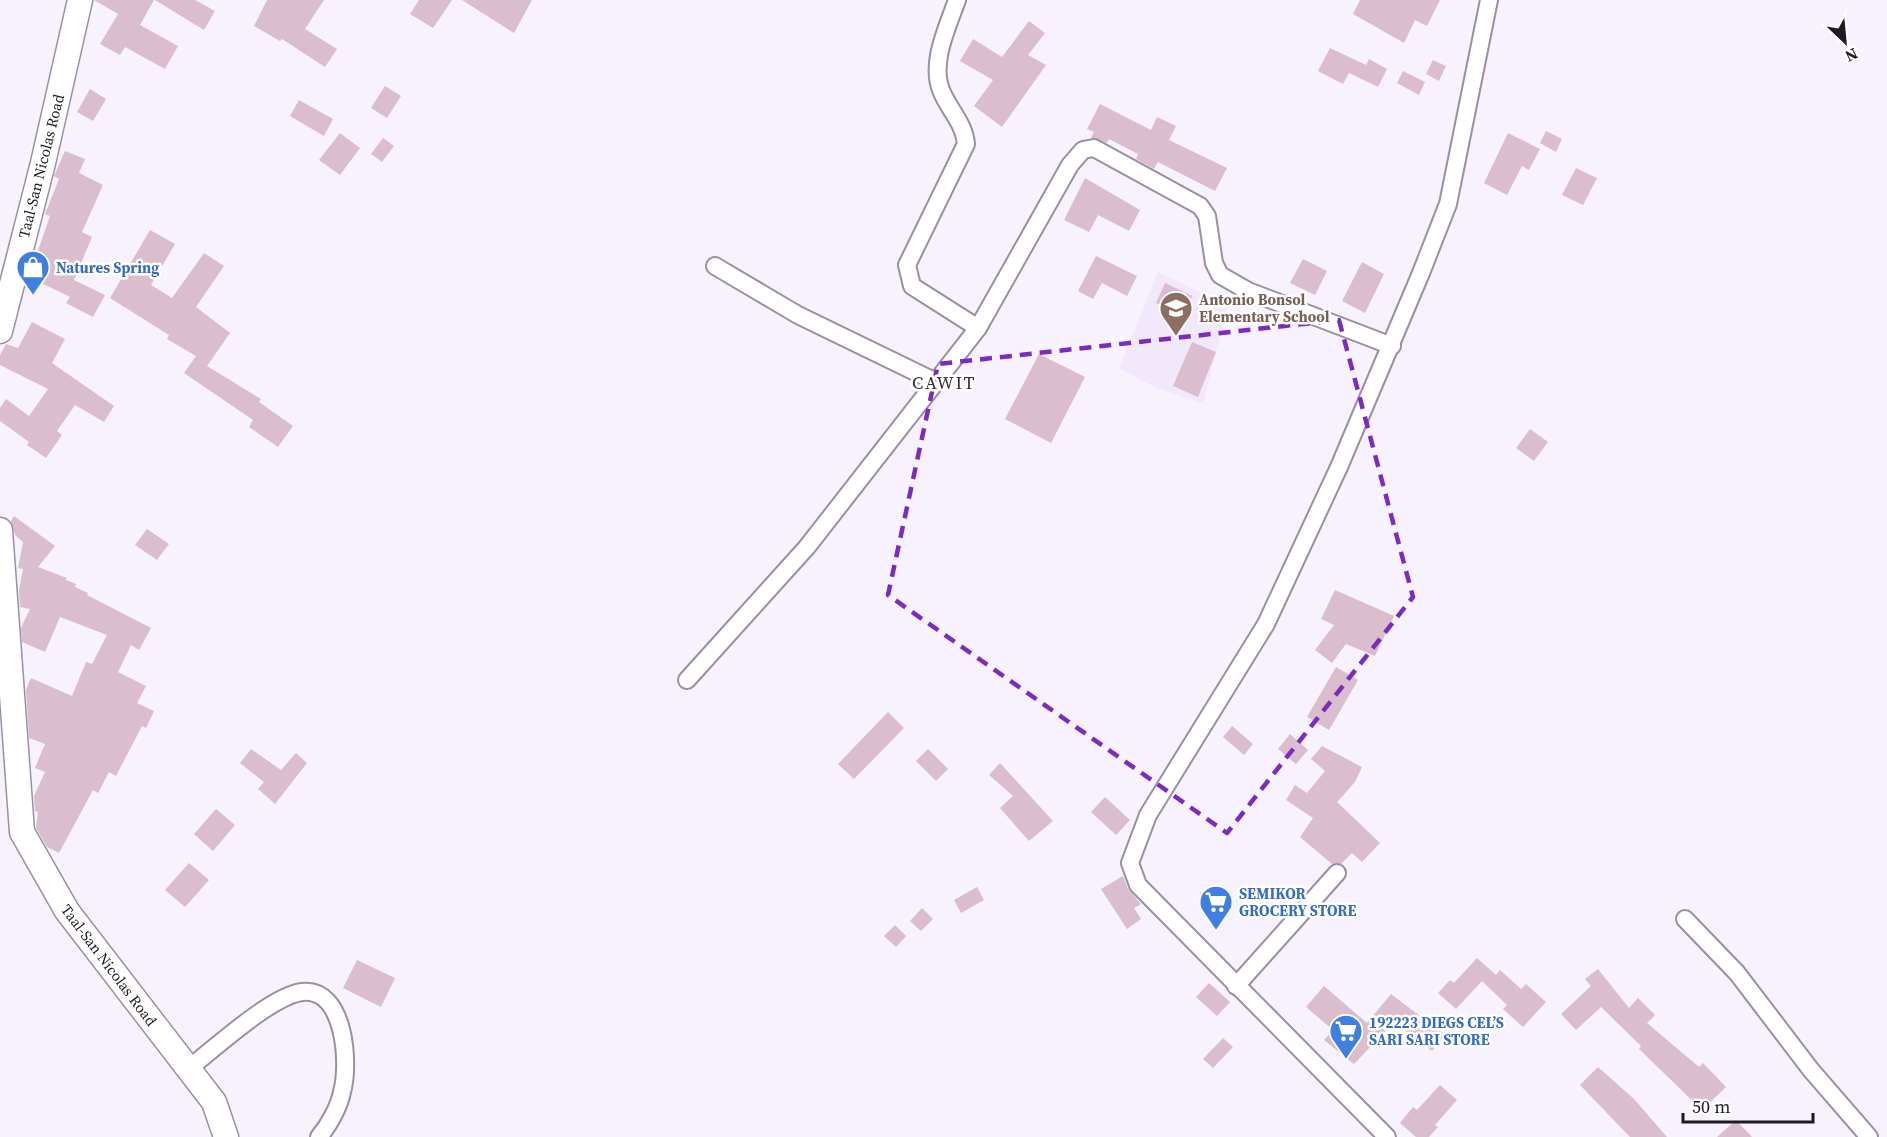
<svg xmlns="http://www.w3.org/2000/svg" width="1887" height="1137" font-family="'Source Serif 4',serif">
	<rect width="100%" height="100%" fill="#f7f2fd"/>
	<path fill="#f2e8fc" d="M1158 272 1228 306 1203 403 1154 387 1119 368Z"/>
	<g fill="#dabecd">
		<path d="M94 0H154L140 25 178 46 165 69 125 47 120 55 100 44 118 14Z"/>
		<path d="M155 0H195L215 11 204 30Z"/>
		<path d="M267 0H324L305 29 337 49 325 67 282 39 280 41 254 26Z"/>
		<path d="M419 0H452L433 28 410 14Z"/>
		<path d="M462 0H532L514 33Z"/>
		<path d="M1360 0H1440L1427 26 1415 20 1404 43 1353 14Z"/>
		<path d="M1029 21 1045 33 1028 55 1046 65 1002 127 974 106 993 80 960 61 973 39 1002 57Z"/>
		<path d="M1330 48 1366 65 1369 59 1387 69 1378 87 1349 73 1343 84 1318 71Z"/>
		<path d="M1433 60 1446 66 1439 81 1426 74Z"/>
		<path d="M1403 71 1425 82 1419 95 1397 83Z"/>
		<path d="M385 86 401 96 387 118 371 108Z"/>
		<path d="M90 89 106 99 93 121 77 112Z"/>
		<path d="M299 100 333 119 324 136 290 116Z"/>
		<path d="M1100 104 1151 130 1157 117 1176 126 1169 140 1227 168 1215 191 1158 162 1154 169 1136 159 1138 154 1109 139 1107 143 1091 138 1094 132 1087 129Z"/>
		<path d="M1546 131 1562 139 1556 152 1540 143Z"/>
		<path d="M340 133 360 148 340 175 319 160Z"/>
		<path d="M1508 133 1540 149 1529 170 1522 166 1507 195 1484 183Z"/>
		<path d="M383 138 394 146 382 162 371 154Z"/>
		<path d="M65 151 85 159 79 173 103 185 82 232 92 237 74 280 105 295 93 317 66 303 70 297 29 277 50 216 45 214 59 179 54 176Z"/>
		<path d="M1576 168 1597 178 1583 205 1562 195Z"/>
		<path d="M1085 178 1140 210 1129 231 1098 215 1089 232 1064 220Z"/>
		<path d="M150 230 175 244 151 285 172 298 204 253 224 266 196 307 230 333 207 366 261 399 259 402 293 426 278 447 249 427 253 420 184 373 196 356 167 339 169 335 110 298Z"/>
		<path d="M1096 256 1137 276 1127 296 1102 283 1093 299 1078 291Z"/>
		<path d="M1303 259 1327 271 1315 295 1290 283Z"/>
		<path d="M1362 262 1384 274 1365 313 1342 301Z"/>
		<path d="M1165 283 1192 296 1183 315 1156 303Z"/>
		<path d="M32 322 65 339 52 363 114 406 104 422 75 405 57 431 62 435 46 458 27 445 29 442 0 421V408L6 399 29 416 48 389 0 365V355L6 344 18 348Z"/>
		<path d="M1192 342 1216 352 1198 397 1173 386Z"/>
		<path d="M1039 354 1085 377 1051 443 1005 419Z"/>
		<path d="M1530 429 1548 442 1534 461 1516 448Z"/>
		<path d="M14 516 55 546 38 567 67 578 66 580 76 584 75 587 88 593 87 595 151 628 139 650 131 645 118 672 146 686 137 703 154 711 146 728 142 726 116 776 109 772 98 793 93 790 59 853 47 847 36 828 38 812 35 811 34 796 45 772 35 768 45 744 29 738 26 690 31 678 72 696 86 662 92 664 107 635 60 617 45 652 22 642 21 628 30 609 20 607 19 590 23 569 18 568 23 542 15 535 11 521Z"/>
		<path d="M147 529 169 544 157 560 135 545Z"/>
		<path d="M1335 590 1394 616 1375 656 1346 644 1332 663 1315 650 1334 625 1321 619Z"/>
		<path d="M1336 667 1358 680 1329 730 1307 717Z"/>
		<path d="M888 712 904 728 854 779 838 764Z"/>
		<path d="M1232 726 1253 744 1244 755 1223 737Z"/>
		<path d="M1290 734 1308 750 1296 764 1278 749Z"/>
		<path d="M1322 746 1362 767 1355 782 1337 802 1380 843 1362 862 1352 853 1341 864H1332L1300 837 1313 818 1286 800 1295 785 1307 793 1325 771 1311 759Z"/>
		<path d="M251 749 281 770 296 753 307 763 275 804 258 789 264 782 240 763Z"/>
		<path d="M928 749 948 769 936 781 916 761Z"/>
		<path d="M1000 763 1053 821 1029 841 1000 808 1013 796 989 775Z"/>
		<path d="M1105 797 1130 820 1116 835 1091 812Z"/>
		<path d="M216 809 235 825 213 851 194 834Z"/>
		<path d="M189 863 209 880 185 907 165 890Z"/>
		<path d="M1123 876 1128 889 1141 904 1134 908 1141 919 1127 929 1101 889Z"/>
		<path d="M977 887 984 900 961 913 954 900Z"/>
		<path d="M922 908 933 919 921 931 910 921Z"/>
		<path d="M895 925 906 936 896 947 884 936Z"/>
		<path d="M1477 958 1496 975 1500 970 1521 989 1526 984 1546 1002 1523 1027 1503 1009 1507 1005 1482 981 1456 1009 1438 993 1450 980 1454 983Z"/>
		<path d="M357 960 395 978 381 1007 343 988Z"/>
		<path d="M1598 969 1629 1008 1638 998 1655 1015 1647 1023 1699 1067 1703 1063 1726 1087 1702 1110 1639 1049 1641 1046 1601 1007 1576 1030 1561 1014 1591 986 1585 979Z"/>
		<path d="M1209 983 1230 1002 1217 1016 1196 997Z"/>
		<path d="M1324 986 1367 1023 1391 994 1445 1035 1432 1051 1394 1022 1354 1064 1324 1040 1333 1030 1306 1007Z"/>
		<path d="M1223 1038 1233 1047 1213 1068 1203 1059Z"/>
		<path d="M1598 1067 1634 1099 1667 1137H1630L1580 1085Z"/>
		<path d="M1440 1085 1457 1100 1435 1125 1438 1127 1429 1137H1416L1400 1123 1413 1107 1417 1110Z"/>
		<path d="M1736 1120 1752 1137H1717Z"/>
	</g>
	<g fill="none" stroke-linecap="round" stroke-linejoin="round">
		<g stroke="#9b8ea7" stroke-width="20">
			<g id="minor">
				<path d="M957 0C948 26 930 62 941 90 948 109 964 122 966 144L907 265 912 286 978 328"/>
				<path d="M715 266 798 315 936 382"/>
				<path d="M687 680 807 547 978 328 1070 165 1083 150 1094 148 1200 206 1207 216 1214 263 1220 275 1248 291 1392 346"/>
				<path d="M1685 919 1737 973 1811 1070 1869 1137"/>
				<path d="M1236 986 1337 873"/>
				<path d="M188 1069C214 1049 271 996 302 992 345 987 350 1064 342 1092 339 1107 329 1125 319 1137"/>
				<path d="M1387 1137 1138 885 1130 863 1148 815 1266 624 1339 467 1421 273 1448 204 1489 0"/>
			</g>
		</g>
		<g stroke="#9b8ea7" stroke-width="27">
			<g id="secondary">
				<path d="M0 331 43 163 80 0"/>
				<path d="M0 530 22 832 67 911 214 1102 226 1137"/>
			</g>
		</g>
		<use href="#minor" stroke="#fff" stroke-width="16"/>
		<use href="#secondary" stroke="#fff" stroke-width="24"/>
	</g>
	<path fill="none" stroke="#7b2cbf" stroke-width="4.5" stroke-dasharray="12 8" stroke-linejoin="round" d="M1339 320 1413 597 1227 833 888 595 938 364Z"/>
	<defs>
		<g id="shop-pin" transform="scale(1.725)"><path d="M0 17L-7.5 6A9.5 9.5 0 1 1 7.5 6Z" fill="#3f7fe0" stroke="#fff"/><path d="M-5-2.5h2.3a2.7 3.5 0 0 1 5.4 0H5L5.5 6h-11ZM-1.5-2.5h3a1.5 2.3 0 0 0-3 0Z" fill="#fff"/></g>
		<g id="school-pin" transform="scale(1.725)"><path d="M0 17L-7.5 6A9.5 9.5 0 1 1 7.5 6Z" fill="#8d6e63" stroke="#fff"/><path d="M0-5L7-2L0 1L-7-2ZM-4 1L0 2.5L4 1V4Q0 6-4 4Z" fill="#fff"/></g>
		<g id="supermarket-pin" transform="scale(1.725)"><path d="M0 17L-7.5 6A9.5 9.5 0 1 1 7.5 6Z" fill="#3f7fe0" stroke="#fff"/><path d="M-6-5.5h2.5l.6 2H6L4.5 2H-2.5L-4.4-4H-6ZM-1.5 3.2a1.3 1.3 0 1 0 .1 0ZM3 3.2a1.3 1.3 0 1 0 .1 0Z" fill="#fff"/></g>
	</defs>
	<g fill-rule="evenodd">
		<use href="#shop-pin" x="33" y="267"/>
		<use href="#school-pin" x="1176" y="308"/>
		<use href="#supermarket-pin" x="1216" y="902"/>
		<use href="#supermarket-pin" x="1346" y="1031"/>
	</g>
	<g text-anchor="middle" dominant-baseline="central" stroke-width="5" stroke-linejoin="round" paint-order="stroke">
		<g font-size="15" fill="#1f1a24" stroke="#fff">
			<text transform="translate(41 166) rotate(-76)">Taal-San Nicolas Road</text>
			<text transform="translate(109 965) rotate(53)">Taal-San Nicolas Road</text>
		</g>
		<g font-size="15" font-weight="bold" fill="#366cbe" stroke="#fff" text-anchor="start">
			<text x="56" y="267">Natures Spring</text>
			<text x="1239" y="893">SEMIKOR<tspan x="1239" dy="17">GROCERY STORE</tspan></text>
			<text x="1369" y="1022">192223 DIEGS CEL’S<tspan x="1369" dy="17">SARI SARI STORE</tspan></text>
		</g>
		<g font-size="15" font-weight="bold" fill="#785e54" stroke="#fff" text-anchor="start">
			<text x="1199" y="299">Antonio Bonsol<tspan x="1199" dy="17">Elementary School</tspan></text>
		</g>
		<g font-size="18" letter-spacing="1.5" fill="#382d41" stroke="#fff">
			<text x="944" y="382">CAWIT</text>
		</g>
	</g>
	<g transform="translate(1845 42) rotate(154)" stroke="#ffffff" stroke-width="4.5" paint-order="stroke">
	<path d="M0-4.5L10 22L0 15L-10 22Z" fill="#1f1a24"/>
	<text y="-9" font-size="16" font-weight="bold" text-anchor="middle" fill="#1f1a24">N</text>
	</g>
	<path d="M1683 1113v9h130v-9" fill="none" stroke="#1f1a24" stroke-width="3"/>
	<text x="1692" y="1113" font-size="18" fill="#1f1a24" stroke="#ffffff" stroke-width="4.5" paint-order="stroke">50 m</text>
</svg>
